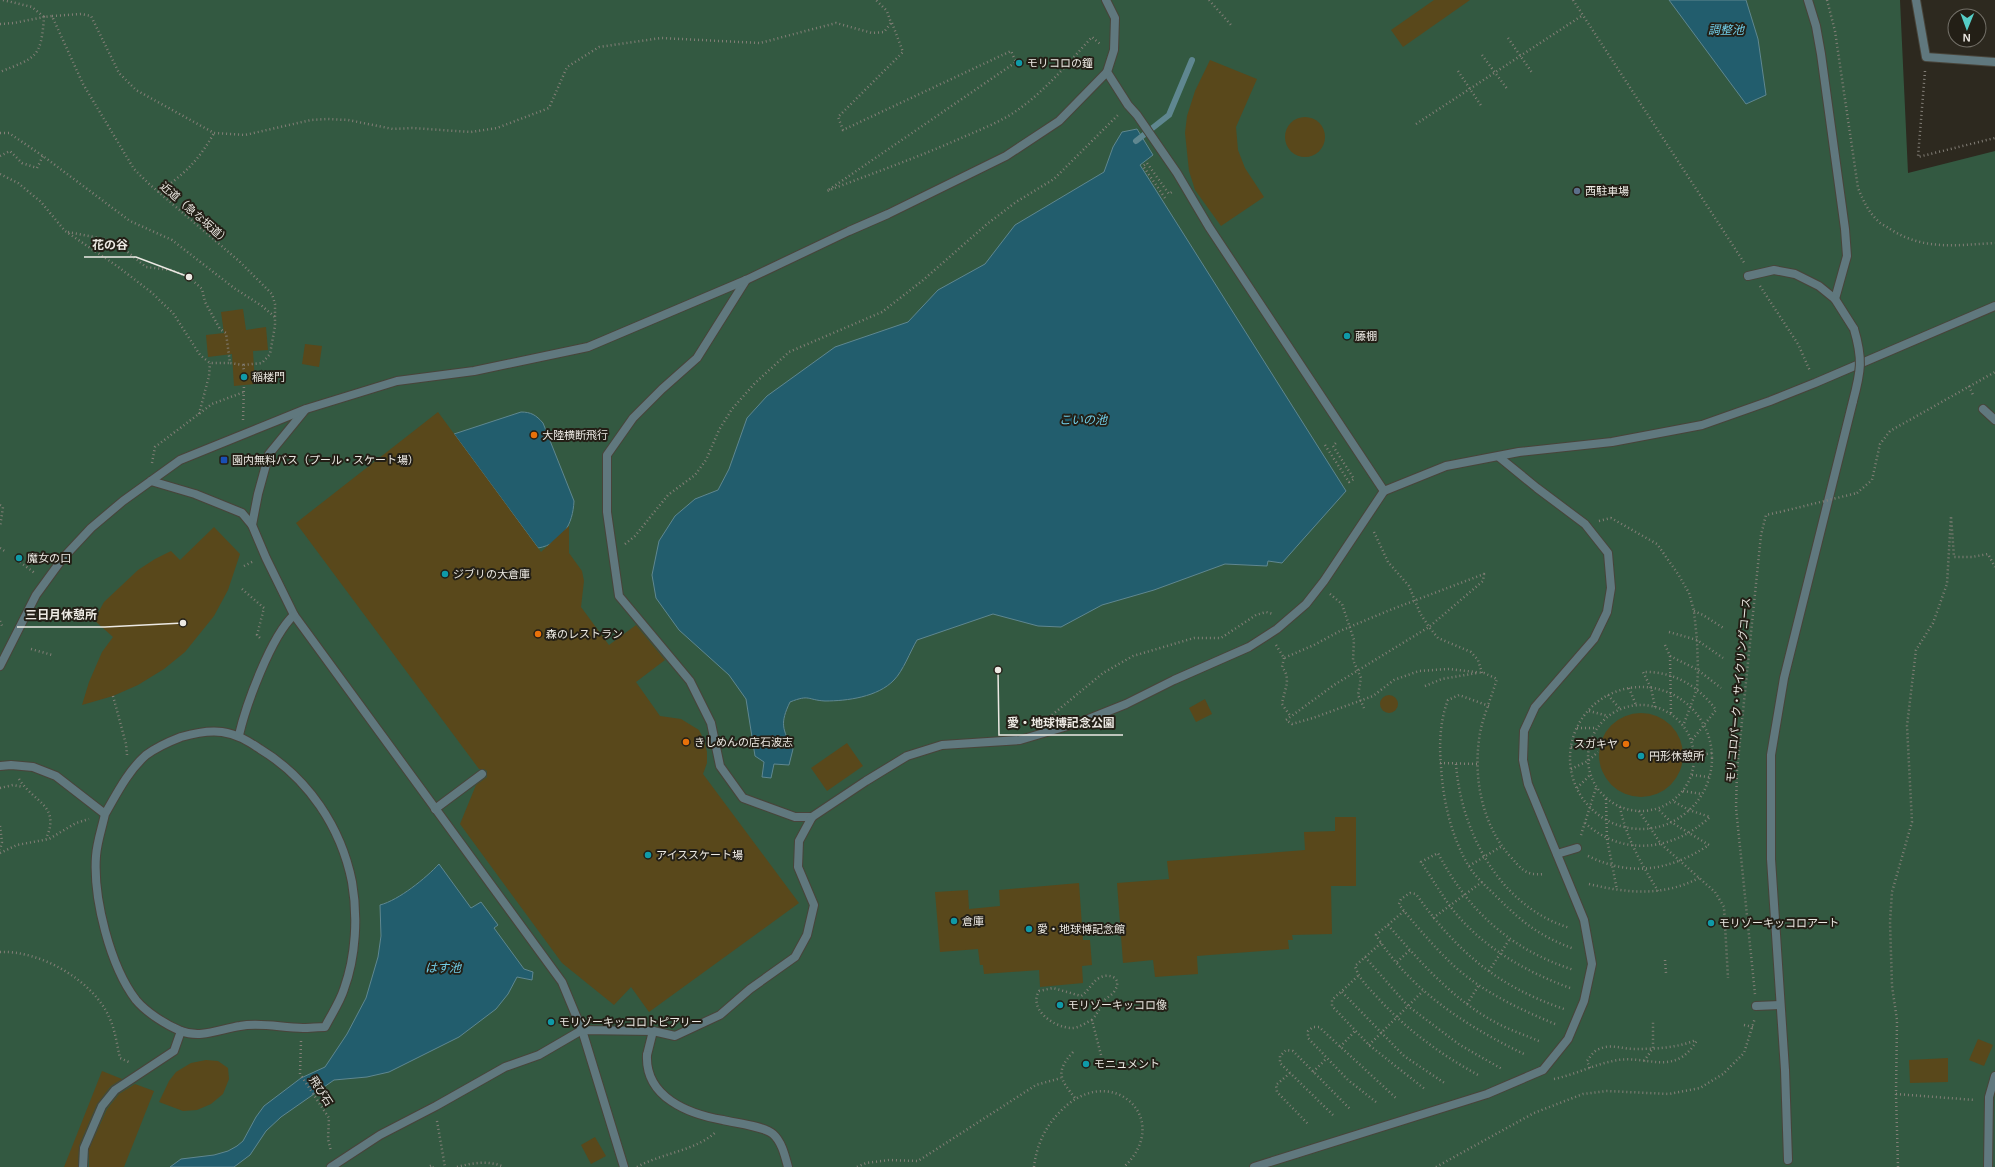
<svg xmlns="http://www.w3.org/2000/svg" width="1995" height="1167" font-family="Helvetica,'Noto Sans JP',sans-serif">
	<rect width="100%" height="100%" fill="#2d291f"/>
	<path fill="#335941" d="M0 0H1900L1908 173 1995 151V1167H0Z"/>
	<g fill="#225d6d" stroke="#5f8790">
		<path d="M1669 0H1746L1758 39 1766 95 1746 104Z"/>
		<path d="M1137 129 1153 155 1140 165 1346 491 1282 563 1268 561 1267 566 1225 564 1154 590 1102 605 1061 627 1038 626 993 614 917 640C910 652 903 671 894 680 878 697 847 701 825 701 807 700 810 694 790 702 780 723 782 729 793 749L789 765 774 764 771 778 762 777 764 762 755 756 746 699 729 675 679 630 656 598 652 575 659 541 675 516 695 499 718 490 729 469 747 418 767 396 835 347 908 322 938 290 985 264 1015 225 1104 172 1113 147 1122 132Z"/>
		<path d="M521 412C531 412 536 415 543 423L574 501C573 524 562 544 538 548L454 434Z"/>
		<path d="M439 864 471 908 481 902 498 925 494 928 524 969 533 972 532 980 517 977 508 994 496 1009 459 1037 389 1072 367 1077 334 1080 281 1117 266 1131 250 1155 234 1167H170L181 1159 214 1155 228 1151 237 1146 243 1141 256 1117 264 1106 301 1078 325 1067 347 1034 366 998 378 957 381 936 380 905C399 900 426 878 439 864Z"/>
	</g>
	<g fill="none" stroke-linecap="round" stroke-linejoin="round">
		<path stroke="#5f8790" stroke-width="6" d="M1136 141 1169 115 1192 60"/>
	</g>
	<g fill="#59481b">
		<path d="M1434 0H1470L1403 47 1391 30Z"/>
		<path d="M1210 60 1257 79 1236 127 1238 150 1245 168 1264 197 1221 226 1195 190 1189 171 1185 133 1187 116 1195 91Z"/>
		<circle cx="1305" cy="137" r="20"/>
		<path d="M243 309 246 330 266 327 268 350 253 351 255 384 234 386 232 354 208 357 206 335 224 333 221 312Z"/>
		<path d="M305 344 322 346 319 367 302 364Z"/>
		<path d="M438 412 541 552 569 526V553L582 571 584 581 581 607 609 645 636 625 665 660 636 682 660 716 681 719 699 730 704 740 707 752V763L703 774 799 903 649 1012 631 987 614 1005 562 963 460 824 476 785 487 777V771L484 769H479L296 523Z"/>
		<path d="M214 527 240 554 228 590 214 616 185 652 164 669 138 685 113 696 82 705 89 682 102 652 113 637 94 620 104 602 138 570 155 559 171 551 180 560Z"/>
		<circle cx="1389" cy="704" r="9"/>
		<path d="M1205 699 1212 714 1196 722 1189 708Z"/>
		<circle cx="1641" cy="755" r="42"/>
		<path d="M847 743 863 766 827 791 811 768Z"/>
		<path d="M1335 817H1356V886H1331L1332 934 1292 935 1293 940H1288L1289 949 1197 956 1198 974 1155 977 1153 960 1123 963 1117 883 1169 879 1167 861 1305 850 1304 832 1335 831Z"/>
		<path d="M1079 883 1083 940H1090L1092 965 1082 966 1083 983 1040 987 1039 970 984 974 983 965H980L978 949 940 952 935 892 968 890 969 909 1000 906 999 890Z"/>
		<path d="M1978 1039 1993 1045 1984 1066 1969 1060Z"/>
		<path d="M1948 1058V1082L1910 1083 1909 1060Z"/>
		<path d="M206 1060 218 1061 228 1068 229 1079 223 1094 211 1104 197 1110 183 1111 159 1102 169 1081 176 1072 191 1063Z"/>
		<path d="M102 1071 122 1079 111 1086 97 1104 79 1146 78 1167H64Z"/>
		<path d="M135 1084 154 1091 124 1167H89V1149L107 1109 119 1094Z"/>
		<path d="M595 1137 606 1156 591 1164 581 1145Z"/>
	</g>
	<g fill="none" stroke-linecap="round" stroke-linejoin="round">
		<g stroke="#48443a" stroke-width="10">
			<g id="lane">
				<path d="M1106 0 1115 18 1114 50 1107 72 1128 105 1137 115 1177 173 1209 227 1384 491 1446 466 1519 452 1612 442 1702 425 1770 401 1815 383 1995 306"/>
				<path d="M1808 0 1816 26 1821 54 1845 229 1847 256 1835 299"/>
				<path d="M1748 276 1774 270 1795 274 1819 286 1835 299 1854 329"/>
				<path d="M746 280 697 358 662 389 633 418 607 455V512L619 596 690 681 711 723 720 766 743 798 795 817H812"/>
				<path d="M305 410 269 454 258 494 252 525 266 558 294 615 562 982 582 1030 624 1167"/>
				<path d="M151 481 195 494 242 513 252 525"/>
				<path d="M0 666 36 595 63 558 91 528 123 501 180 460 306 409 397 381 474 371 588 347 746 280 849 231 888 214 1006 156 1059 121 1107 72"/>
				<path d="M239 735C246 705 271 636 294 615"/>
				<path d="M0 766 11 765 33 767 56 776 105 814C102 828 97 842 96 856 93 898 110 966 136 1000 146 1012 166 1025 181 1031 201 1039 220 1029 240 1026 261 1022 282 1028 303 1028 310 1028 318 1027 325 1027 331 1015 340 1002 344 989 356 956 358 916 352 882 341 827 308 778 260 749 248 741 237 734 222 732 208 730 195 733 181 737 168 742 157 747 146 755 128 771 117 793 105 814"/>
				<path d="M435 809 482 774"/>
				<path d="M1557 854 1577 848"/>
				<path d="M1756 1006 1780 1005"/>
				<path d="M647 1055 653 1031"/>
				<path d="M1788 1160 1785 1070 1771 859V755L1784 678 1853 401"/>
				<path d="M83 1167 84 1148 102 1106 115 1090 174 1051 181 1031"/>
				<path d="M331 1167 380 1135 436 1106 505 1067 539 1055 582 1030 653 1031 675 1036 720 1015 750 989 795 957 807 935 814 905 798 867 799 841 812 817 866 781 907 756 942 745 1020 740 1081 722 1126 704 1174 680 1249 647 1277 629 1306 604 1324 581 1384 491"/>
				<path d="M1254 1167 1487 1094 1543 1070 1568 1039 1584 1001 1592 964 1584 920 1528 784 1523 760 1524 731 1535 707 1594 639 1607 612 1611 588 1608 553 1585 524 1537 488 1499 457"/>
				<path d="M1988 1167 1989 1097 1995 1076"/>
			</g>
		</g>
		<g stroke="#48443a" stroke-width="10">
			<g id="street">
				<path d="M1916 0 1926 57 1995 62"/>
				<path d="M1983 409 1995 420"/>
				<path d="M647 1055C645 1097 688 1114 723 1120 735 1123 764 1126 773 1134 782 1142 785 1156 788 1167"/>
			</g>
		</g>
		<g stroke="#837f77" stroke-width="2.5" stroke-dasharray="1 3" stroke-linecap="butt">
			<path d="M3 0 32 7 44 17 52 16 83 84 134 169 148 183 239 261 272 294 275 304V326L270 354 262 363 243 365"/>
			<path d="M1209 0 1231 25"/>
			<path d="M1573 0 1745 264"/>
			<path d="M1827 0 1835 31 1858 188C1863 200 1868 211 1877 220 1880 224 1886 226 1890 229 1924 251 1957 245 1995 243"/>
			<path d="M52 16 81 14 91 16 119 73 136 90 214 133 245 135 311 120 327 119 348 120 393 129 412 128 471 132 497 128 549 108 567 67 599 47 661 38 760 43 836 23 872 33 884 32 891 23 887 11 876 0"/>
			<path d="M892 23 903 52 838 117 843 130 1011 51 1016 62 827 191C871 174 916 158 959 139 979 130 1001 122 1019 109 1047 89 1069 62 1092 37L1100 44"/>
			<path d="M0 24 14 23 44 17C41 59 36 57 0 72"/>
			<path d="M1508 38 1533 74"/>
			<path d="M1482 55 1508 90"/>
			<path d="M1458 71 1482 107"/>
			<path d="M1925 71 1918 157 1995 138"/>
			<path d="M1416 124 1583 15"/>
			<path d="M0 133H9L43 156 130 221 172 240 234 288 262 306 275 317"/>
			<path d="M0 156 10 151 22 163 37 168 43 156"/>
			<path d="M0 174 18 183 41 202 65 231 117 266 151 292 173 313 200 355 210 363H230"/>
			<path d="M158 192C184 175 199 160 214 133"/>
			<path d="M1165 198 1143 166 1147 163 1169 194 1172 192"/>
			<path d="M68 232 109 240 124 249 146 267 171 270 189 277 202 289 205 302 220 329 226 333 230 363 243 365 244 371"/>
			<path d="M1760 286 1798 344 1810 371"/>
			<path d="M1969 386 1973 395"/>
			<path d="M199 414 209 376 210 363"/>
			<path d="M243 420 244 385"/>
			<path d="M1325 445 1349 482 1354 479 1333 446 1337 442"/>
			<path d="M152 463 155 447 212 404 244 392"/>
			<path d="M1857 493 1872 480 1880 444 1890 431 1995 372"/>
			<path d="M0 505 3 507 0 527"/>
			<path d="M1599 521 1611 518 1657 544 1678 574 1689 593 1694 611 1697 640 1698 670 1697 689 1683 726"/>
			<path d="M1374 532 1388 562 1409 586 1420 613 1429 627 1438 638 1471 652 1478 660 1482 673"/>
			<path d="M625 544 635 536 668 495 695 475 706 460 719 430 732 409 755 383 789 352 882 312 922 281 987 224 1016 202 1054 179 1119 114"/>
			<path d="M0 548 6 552"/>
			<path d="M20 562 36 574"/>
			<path d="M244 566 254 561"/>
			<path d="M242 589 264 608 257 635 261 639"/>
			<path d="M1330 594 1342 604 1354 640 1353 660 1361 678 1358 695 1364 708"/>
			<path d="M1694 611 1703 615 1725 629"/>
			<path d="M0 621 3 628"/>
			<path d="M1669 632 1697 640 1723 658"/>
			<path d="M1276 645 1284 658 1314 645 1340 631 1390 610 1484 574 1483 581 1429 627 1334 685 1286 720 1292 724 1313 718 1373 696 1394 680 1419 671 1449 669 1484 673 1497 679C1492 695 1485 712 1481 728 1472 771 1480 821 1509 855 1521 868 1524 876 1544 874"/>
			<path d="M1665 645 1670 656 1671 714"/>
			<path d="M31 649 52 655"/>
			<path d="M1670 656 1698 670 1721 688"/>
			<path d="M1284 658 1282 667C1292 679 1284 690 1282 704L1291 717"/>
			<path d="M1425 686 1442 679 1477 673"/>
			<circle cx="1641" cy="758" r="71"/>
			<path d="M1629 688 1636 705"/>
			<path d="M1608 695 1620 709"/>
			<path d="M113 696 126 744 127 755"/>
			<circle cx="1641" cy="758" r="53"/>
			<path d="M1489 706 1459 695 1448 700C1440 720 1439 745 1441 766 1443 801 1451 835 1468 865 1476 878 1488 888 1499 899 1524 924 1540 936 1574 949"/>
			<path d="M1655 707 1651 688 1643 672C1673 671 1699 686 1716 710L1692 740"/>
			<path d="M1589 711 1608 716"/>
			<path d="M1052 715 1103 673 1133 656 1194 638H1221L1256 615 1266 612 1273 614"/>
			<path d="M1577 728H1596"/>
			<path d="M1571 747 1590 743"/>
			<path d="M1695 756 1712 753"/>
			<path d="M1440 763 1477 764"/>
			<path d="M1456 764C1461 832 1500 907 1570 928"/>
			<path d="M1571 769 1588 761 1598 752"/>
			<path d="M1692 775 1709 777"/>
			<path d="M19 779C34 803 61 805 46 839"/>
			<path d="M0 788 13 785 23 787"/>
			<path d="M1577 788 1590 775"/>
			<path d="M1683 791 1702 794"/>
			<path d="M1606 799 1607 839 1617 890"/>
			<path d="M1620 807C1626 838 1642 865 1658 891"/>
			<path d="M1639 811 1661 844 1715 892 1724 907 1728 978"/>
			<path d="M1585 823C1624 858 1674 850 1710 817L1689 810 1673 801"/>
			<path d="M0 826 2 842 0 850"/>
			<path d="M1581 835 1596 788"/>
			<path d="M0 853 17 845 49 839 76 823 89 819"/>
			<path d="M1588 856C1631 877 1669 871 1709 845L1671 822 1658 809"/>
			<path d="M1469 866 1502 846"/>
			<path d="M1589 884C1626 893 1663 897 1699 878"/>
			<path d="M1404 911 1376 935C1411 991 1466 1026 1524 1054"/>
			<path d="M1433 918 1482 882"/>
			<path d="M1388 925C1423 965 1458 1006 1507 1028 1518 1033 1530 1037 1541 1042"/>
			<path d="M1381 943 1355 966C1359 979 1368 987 1378 998 1407 1030 1440 1054 1478 1075"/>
			<path d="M0 952C39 950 93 980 109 1017 115 1029 117 1045 120 1058L131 1063"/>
			<path d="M1365 957 1408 1006 1460 1045 1502 1069"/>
			<path d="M1665 960 1666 973"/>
			<path d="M1397 962 1410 950"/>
			<path d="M1489 971 1509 940"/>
			<path d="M1358 976 1332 1000V1006L1369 1045 1426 1090"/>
			<path d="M1570 988C1524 971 1480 946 1450 906 1440 892 1431 877 1421 862L1438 853C1468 911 1511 950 1574 970"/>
			<path d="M1342 992 1404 1056 1446 1084"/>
			<path d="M1755 994 1736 808 1737 770 1761 535 1766 515 1784 511"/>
			<path d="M1467 1004 1479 985"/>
			<path d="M1092 1020C1087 1022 1079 1028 1072 1028 1055 1028 1028 1010 1039 991L1053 988 1081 996C1089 991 1092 981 1101 977 1111 973 1122 979 1115 990 1113 995 1107 997 1104 1001 1100 1008 1097 1014 1092 1020L1101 1055"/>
			<path d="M1555 1024C1519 1009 1483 992 1454 966 1436 949 1420 930 1404 911L1399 904 1401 899 1410 893 1416 894C1457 952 1497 986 1564 1009"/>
			<path d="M1744 1025 1753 1027"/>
			<path d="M301 1041 300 1074 329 1118 328 1139 331 1151"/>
			<path d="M1369 1045 1423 991"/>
			<path d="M1340 1047 1355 1031"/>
			<path d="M1073 1052C1055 1072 1060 1079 1075 1098"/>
			<path d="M1644 1061 1653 1048V1021"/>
			<path d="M1590 1068 1587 1061C1590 1057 1593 1052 1597 1050 1610 1043 1622 1049 1634 1049 1655 1049 1677 1048 1696 1040"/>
			<path d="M1313 1072 1327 1058"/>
			<path d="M1290 1073 1276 1085 1277 1092 1309 1125"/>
			<path d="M1554 1079C1574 1075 1593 1065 1613 1061 1645 1053 1675 1079 1697 1040"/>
			<path d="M1896 1094 1975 1100"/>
			<path d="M1376 1102 1348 1080 1308 1038V1031L1313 1027H1319L1396 1098"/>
			<path d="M1333 1115 1280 1063V1056L1286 1050 1293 1051 1351 1110"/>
			<path d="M437 1121 445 1167"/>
			<path d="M430 1166 432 1165 433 1167"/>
			<path d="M457 1167C472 1163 489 1160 504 1167"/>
			<path d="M637 1167C662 1153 695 1151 716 1132"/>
			<path d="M857 1167 866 1163 889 1160 918 1161 1036 1085 1061 1078"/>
			<path d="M1034 1167C1036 1148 1044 1129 1057 1115 1107 1057 1176 1117 1124 1167"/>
			<path d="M1436 1167 1534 1113 1583 1094 1607 1091 1669 1094 1700 1088 1723 1074 1744 1053 1755 1018"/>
			<path d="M1898 1167 1896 1094 1897 1020 1892 986 1890 922 1892 892 1912 822 1907 726 1916 650 1933 623 1947 584 1951 516 1954 557H1972L1988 554 1995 567"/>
		</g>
		<use href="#lane" stroke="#60787e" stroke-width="8"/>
		<use href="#street" stroke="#60787e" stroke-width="8"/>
		<g stroke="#48443a" stroke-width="10" stroke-linecap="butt">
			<path id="lane-bridge" d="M1853 401C1861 371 1863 359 1854 329"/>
		</g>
		<path stroke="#837f77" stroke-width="2.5" stroke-dasharray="1 3" stroke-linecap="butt" d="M1784 511 1857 493"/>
		<use href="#lane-bridge" stroke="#60787e" stroke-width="8"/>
	</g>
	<g fill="#0f9aa8" stroke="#231f16" stroke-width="1.5">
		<circle cx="1019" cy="63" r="4"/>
		<circle cx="1347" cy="336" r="4"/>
		<circle cx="244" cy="377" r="4"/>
		<circle cx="19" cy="558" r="4"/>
		<circle cx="445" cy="574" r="4"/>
		<circle cx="1641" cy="756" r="4"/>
		<circle cx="648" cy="855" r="4"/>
		<circle cx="954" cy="921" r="4"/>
		<circle cx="1711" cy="923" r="4"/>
		<circle cx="1029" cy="929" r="4"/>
		<circle cx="1060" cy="1005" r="4"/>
		<circle cx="551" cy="1022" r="4"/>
		<circle cx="1086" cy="1064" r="4"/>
	</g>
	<circle fill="#5c6f8a" stroke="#231f16" stroke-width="1.5" cx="1577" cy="191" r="4"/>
	<g fill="#e8710a" stroke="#231f16" stroke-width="1.5">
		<circle cx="534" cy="435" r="4"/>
		<circle cx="538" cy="634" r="4"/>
		<circle cx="686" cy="742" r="4"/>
		<circle cx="1626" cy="744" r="4"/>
	</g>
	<rect fill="#1a4fb4" stroke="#231f16" stroke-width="1.5" x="220" y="456" width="8" height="8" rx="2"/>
	<g text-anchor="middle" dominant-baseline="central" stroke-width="4" stroke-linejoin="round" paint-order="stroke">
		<g font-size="11" fill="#ece9e3" stroke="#231f16" text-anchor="start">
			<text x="1027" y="63">モリコロの鐘</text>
			<text x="1585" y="191">西駐車場</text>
			<text x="1355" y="336">藤棚</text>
			<text x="252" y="377">稲楼門</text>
			<text x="542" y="435">大陸横断飛行</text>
			<text x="232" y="460">園内無料バス（プール・スケート場）</text>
			<text x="27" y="558">魔女の口</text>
			<text x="453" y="574">ジブリの大倉庫</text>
			<text x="546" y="634">森のレストラン</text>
			<text x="694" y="742">きしめんの店石波志</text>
			<text x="1618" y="744" text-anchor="end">スガキヤ</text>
			<text x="1649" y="756">円形休憩所</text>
			<text x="656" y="855">アイススケート場</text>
			<text x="962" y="921">倉庫</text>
			<text x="1719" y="923">モリゾーキッコロアート</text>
			<text x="1037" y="929">愛・地球博記念館</text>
			<text x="1068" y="1005">モリゾーキッコロ像</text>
			<text x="559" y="1022">モリゾーキッコロトピアリー</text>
			<text x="1094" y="1064">モニュメント</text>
		</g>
		<g font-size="11" fill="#ece9e3" stroke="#231f16">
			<text transform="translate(195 213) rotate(41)">近道（急な坂道）</text>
			<text transform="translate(1738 690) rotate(-85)">モリコロパーク・サイクリングコース</text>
			<text transform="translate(321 1091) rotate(57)">飛び石</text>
		</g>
		<g font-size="12" font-style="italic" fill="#71cee8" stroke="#231f16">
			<text x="1726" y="30">調整池</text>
			<text x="1083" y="420">こいの池</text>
			<text x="443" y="968">はす池</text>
		</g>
	</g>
	<path fill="none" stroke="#ece9e3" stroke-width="1.5" d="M189 277L136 257H84M183 623L105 627H17M998 670L999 735H1123"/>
	<g fill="#ece9e3" stroke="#231f16" stroke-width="1.5">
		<circle cx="189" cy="277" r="4"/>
		<circle cx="183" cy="623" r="4"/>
		<circle cx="998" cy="670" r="4"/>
	</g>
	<g font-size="12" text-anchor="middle" font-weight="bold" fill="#ece9e3" stroke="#231f16" stroke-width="4" stroke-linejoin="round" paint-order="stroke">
		<text x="110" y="249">花の谷</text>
		<text x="61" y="619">三日月休憩所</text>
		<text x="1061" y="727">愛・地球博記念公園</text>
	</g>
	<g transform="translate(1967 28) rotate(181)"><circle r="19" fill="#231f16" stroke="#737068"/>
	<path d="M0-3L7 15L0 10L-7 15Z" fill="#55cdc6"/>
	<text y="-6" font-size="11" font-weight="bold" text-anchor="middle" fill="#ece9e3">N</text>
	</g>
</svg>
